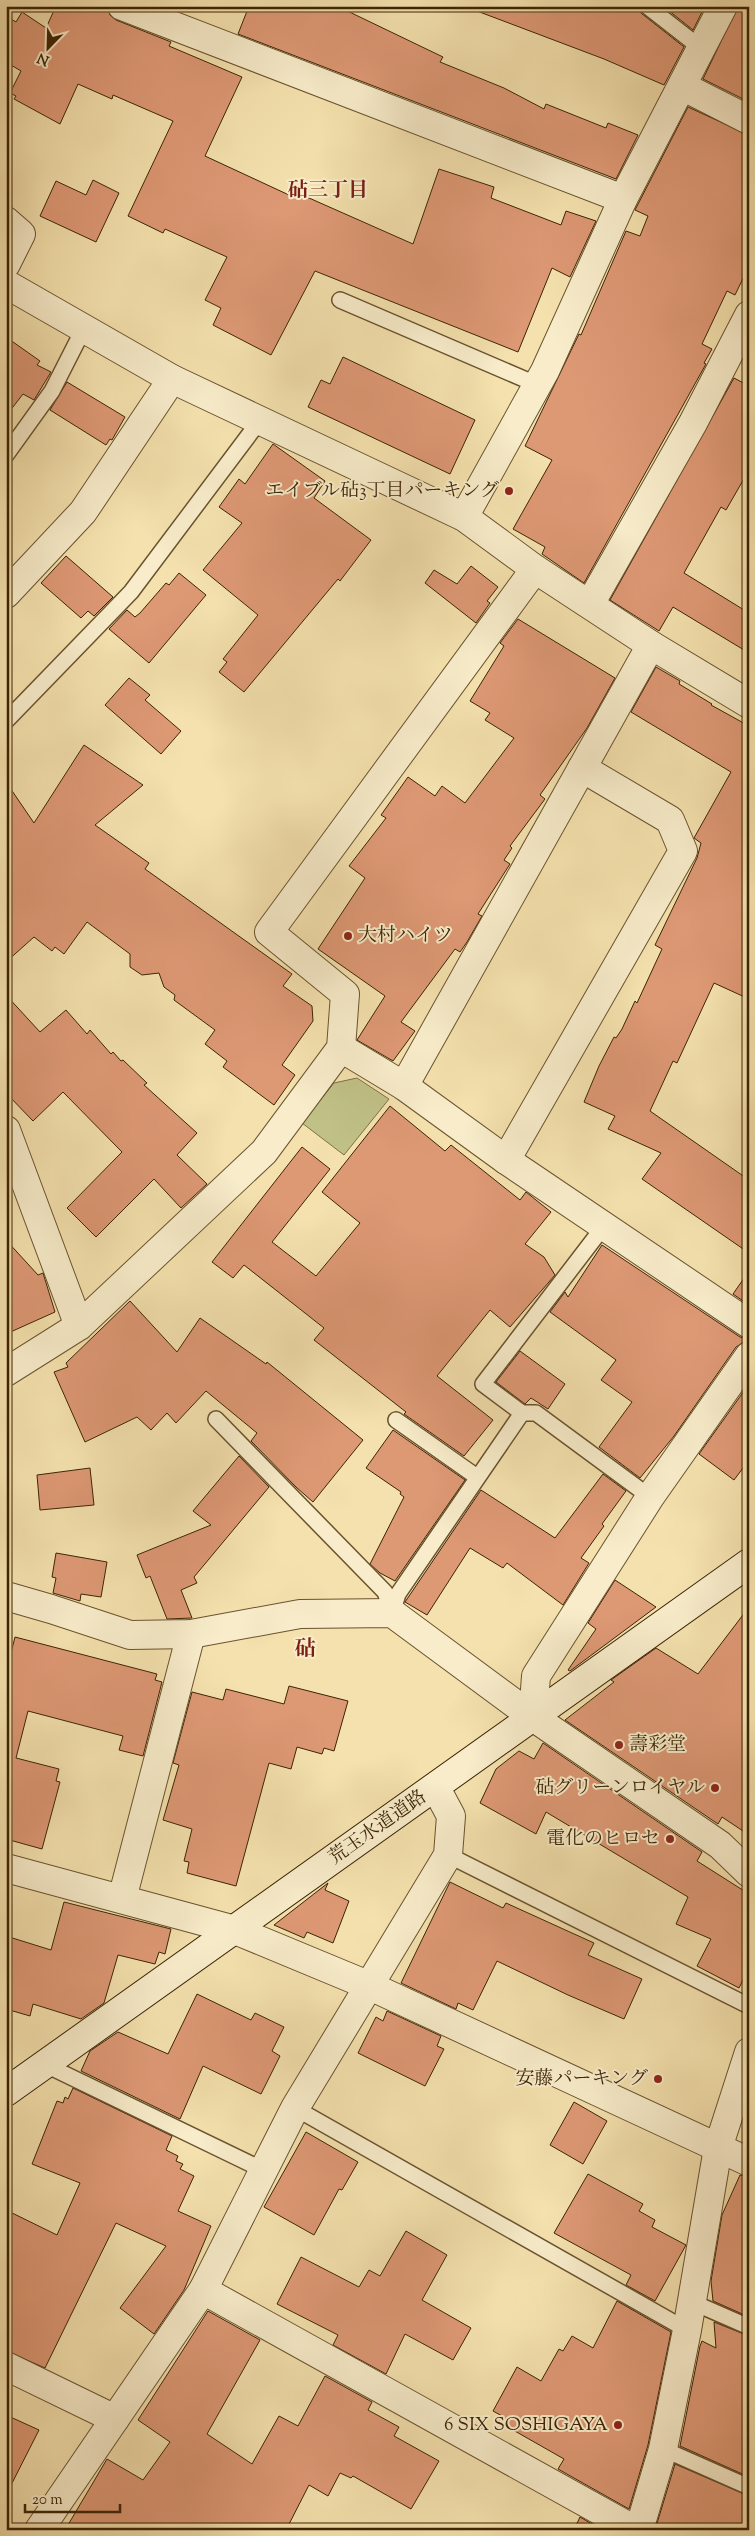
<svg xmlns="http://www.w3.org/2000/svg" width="755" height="2536" font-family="'Sorts Mill Goudy','Noto Serif JP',serif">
	<rect width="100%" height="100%" fill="#f4e1ad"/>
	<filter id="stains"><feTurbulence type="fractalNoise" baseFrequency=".004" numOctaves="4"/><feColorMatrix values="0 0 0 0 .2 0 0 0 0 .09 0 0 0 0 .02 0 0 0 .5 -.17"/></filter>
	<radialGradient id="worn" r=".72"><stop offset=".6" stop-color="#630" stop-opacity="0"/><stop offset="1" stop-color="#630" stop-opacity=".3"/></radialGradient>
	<path fill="#c0c186" stroke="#7e7246" d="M357 1078 389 1099 344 1155 302 1123 334 1083Z"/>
	<g fill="#dd9874" stroke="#3c2405">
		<path d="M56 6H107L110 15 116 20 171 42 169 46 242 77 205 156 289 195 291 190 413 244 439 169 494 187 491 198 561 225 566 211 596 221 570 277 552 268 518 352 315 271 271 355 213 325 221 308 205 300 227 257 165 229 163 233 128 216 173 121 113 95 112 99 78 84 60 124 14 99 16 96 10 93 21 71 6 62V16L16 22 22 12 46 28Z"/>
		<path d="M249 6H337L443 57 440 62 504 88 544 109 546 104 606 128 608 123 638 135 616 179 238 34Z"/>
		<path d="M469 6H638L641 13 684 47 664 85 604 59 469 8Z"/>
		<path d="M663 6H705L693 30Z"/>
		<path d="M738 6H749V102L703 79Z"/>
		<path d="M688 107 749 135V266L735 295 727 291 702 344 712 349 704 363 706 364 584 583 542 554 545 547 513 529 552 460 525 446 579 334 581 335 626 231 640 236 648 216 635 210Z"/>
		<path d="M93 180 119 193 96 242 40 216 56 181 86 195Z"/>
		<path d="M6 337 40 361 37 365 51 372 34 400 23 394 6 416Z"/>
		<path d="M343 357 475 420 450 474 308 407 321 380 330 384Z"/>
		<path d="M734 378 749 386V470L726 510 721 507 684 573 749 613V653L673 607 659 631 610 600Z"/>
		<path d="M67 382 125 417 112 440 110 439 106 445 50 410Z"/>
		<path d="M273 444 325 481 314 498 371 540 340 581 338 579 244 692 219 672 227 662 223 659 258 615 203 570 242 523 219 507 239 479 245 484Z"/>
		<path d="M66 556 113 597 94 616 88 611 81 618 41 583Z"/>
		<path d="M471 566 498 587 487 601 490 603 476 623 425 583 434 570 457 584Z"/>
		<path d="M179 573 206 595 149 663 109 629 127 610 135 617 140 613 166 583 169 585Z"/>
		<path d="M518 619 615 678 587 728 540 795 545 799 510 846 512 848 504 860 510 864 478 914 482 916 467 942 460 952 455 949 401 1022 415 1031 393 1061 357 1040 385 996 318 949 365 878 349 866 386 818 381 815 408 777 435 796 442 786 465 803 514 738 485 720 490 713 470 701 504 646 500 643Z"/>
		<path d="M656 667 680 681 679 684 712 704 711 705 749 726V999L714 983 677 1063 673 1061 650 1111 749 1180V1253L642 1179 661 1153 608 1129 615 1116 584 1102 599 1066 614 1037 616 1038 622 1029 635 1001 637 1003 662 949 655 945 697 858 701 843 694 838 731 772 631 712Z"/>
		<path d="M129 678 150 695 145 700 181 731 161 754 105 705Z"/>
		<path d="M84 745 143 785 95 825 149 863 145 869 292 974 283 986 312 1006 313 1021 282 1065 295 1075 274 1105 223 1067 227 1061 205 1044 215 1030 174 1000 175 995 164 987 159 973 142 975 130 967V954L87 922 64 954 55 947 52 951 34 937 6 962V782L34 823Z"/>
		<path d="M6 995 40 1032 66 1010 87 1034 90 1030 111 1054 113 1052 121 1061 123 1060 147 1083 144 1085 197 1133 177 1155 207 1184 181 1208 154 1179 96 1237 67 1208 122 1152 63 1092 33 1121 6 1093Z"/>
		<path d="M390 1106 445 1151 451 1145 520 1200 526 1192 551 1212 525 1244 544 1257 555 1275 510 1327 490 1310 437 1376 493 1420 464 1456 404 1414 406 1412 314 1340 324 1328 244 1265 233 1278 212 1262 302 1147 330 1169 272 1242 316 1276 360 1223 322 1192Z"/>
		<path d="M6 1240 38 1275 43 1273 55 1312 6 1334Z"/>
		<path d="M602 1245 740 1337 749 1339 736 1347 674 1436 640 1478 599 1447 632 1402 601 1380 616 1360 550 1312 565 1292 568 1297Z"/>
		<path d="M749 1271V1305L733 1294Z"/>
		<path d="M130 1301 177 1352 200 1318 266 1364 267 1362 363 1440 313 1502 296 1487 251 1441 257 1433 206 1391 176 1423 167 1413 151 1430 137 1417 85 1442 54 1372 68 1367 66 1363Z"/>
		<path d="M520 1351 565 1384 548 1409 531 1398 525 1404 496 1382Z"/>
		<path d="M749 1384V1460L734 1480 699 1454Z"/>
		<path d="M393 1430 465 1480 395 1581 380 1573 370 1564 404 1497 400 1494 401 1492 366 1468Z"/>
		<path d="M239 1456 269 1487 194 1577 197 1583 181 1590 192 1618 167 1619 150 1576 146 1578 137 1555 211 1525 193 1511Z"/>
		<path d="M90 1468 94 1505 40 1510 37 1475Z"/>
		<path d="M603 1474 626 1491 602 1524 604 1526 581 1558 589 1563 563 1605 507 1563 503 1568 470 1548 427 1615 405 1602 481 1490 555 1538Z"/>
		<path d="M56 1553 107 1562 101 1597 81 1594 80 1601 53 1593 56 1578 52 1577Z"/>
		<path d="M615 1580 656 1607 570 1671 568 1670 596 1629 588 1623Z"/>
		<path d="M749 1607V1835L722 1817 718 1824 565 1720 614 1682 611 1680 656 1648 698 1674Z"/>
		<path d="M15 1637 157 1674 155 1680 162 1682 143 1756 119 1750 123 1736 28 1711 16 1758 59 1769 56 1781 60 1782 42 1849 6 1839V1672Z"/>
		<path d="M289 1686 348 1701 334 1751 324 1748 322 1754 297 1747 291 1769 269 1763 236 1886 187 1873 189 1862 184 1861 192 1829 163 1820 179 1765 173 1763 192 1692 223 1700 226 1689 284 1704Z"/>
		<path d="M543 1743 702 1852 697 1861 749 1894V1968L739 1988 697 1966 711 1939 676 1924 688 1897 546 1812 536 1834 480 1803 496 1769 519 1751 534 1759Z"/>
		<path d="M450 1882 503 1908 506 1903 594 1943 588 1955 642 1979 624 2019 568 1995 497 1961 473 2010 458 2003 456 2009 401 1983Z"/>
		<path d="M328 1883 325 1890 349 1901 333 1943 307 1932 304 1938 274 1925Z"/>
		<path d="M64 1902 171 1929 165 1954 159 1952 155 1964 118 1955 104 2003 81 2019 33 2004 30 2016 6 2009V1936L51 1950Z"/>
		<path d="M197 1994 251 2020 255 2013 284 2027 272 2051 280 2056 261 2094 203 2066 180 2119 81 2071 90 2051 118 2032 168 2054Z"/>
		<path d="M387 2011 441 2036 437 2046 444 2049 425 2086 358 2053 376 2017 383 2021Z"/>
		<path d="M73 2088 172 2136 166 2150 178 2156 176 2161 183 2164 180 2169 194 2176 178 2211 211 2226 184 2290 154 2334 120 2308 166 2246 116 2223 45 2368 6 2351V2210L57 2235 80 2183 32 2164 57 2101 63 2103 65 2097 68 2099Z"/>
		<path d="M574 2102 607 2121 583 2164 550 2145Z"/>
		<path d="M306 2132 358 2162 342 2190 339 2189 314 2235 264 2207Z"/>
		<path d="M588 2174 643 2204 639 2211 655 2220 652 2227 686 2245 655 2301 626 2285 631 2275 554 2233Z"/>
		<path d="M740 2175 749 2177V2317L713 2301 711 2281 722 2215Z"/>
		<path d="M406 2231 447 2255 422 2300 471 2328 453 2360 405 2334 386 2374 333 2345 338 2335 277 2304 301 2257 359 2287 369 2270 380 2276Z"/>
		<path d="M617 2301 671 2332 648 2445 629 2509 558 2469 564 2459 499 2422 502 2416 493 2411 517 2367 541 2381 559 2349 563 2351 572 2336 593 2348Z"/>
		<path d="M208 2311 260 2340 207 2434 252 2464 279 2416 298 2426 325 2376 372 2402 368 2410 399 2427 394 2436 439 2461 411 2509 353 2476 351 2478 340 2473 328 2496 309 2485 286 2530H65L107 2459 143 2480 170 2442 138 2420Z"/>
		<path d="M714 2322 749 2336V2477L680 2446 700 2346 702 2341 716 2348Z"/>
		<path d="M6 2415 39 2430 6 2495Z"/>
		<path d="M675 2464 749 2496V2530H655Z"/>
		<path d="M580 2517 602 2530H574Z"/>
	</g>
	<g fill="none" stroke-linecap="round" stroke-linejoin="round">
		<g stroke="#6a532f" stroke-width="18">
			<g id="service">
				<path d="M647 6 702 49"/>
				<path d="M340 300 538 385"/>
				<path d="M6 455 52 391 84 328"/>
				<path d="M6 721 131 592 261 419"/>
				<path d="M604 1226 483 1384 522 1413H536L650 1497"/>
				<path d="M216 1419 385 1592 392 1613"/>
				<path d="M396 1420 477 1477"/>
				<path d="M392 1613 398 1594 522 1413"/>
				<path d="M448 1855 749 2006"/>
				<path d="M46 2065 263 2170"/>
				<path d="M295 2108 687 2330"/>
				<path d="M692 2302 749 2327"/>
				<path d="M663 2449 749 2487"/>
			</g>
		</g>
		<g stroke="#6a532f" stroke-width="30">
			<g id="minor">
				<path d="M122 6 623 199"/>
				<path d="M682 86 749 120"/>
				<path d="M6 221 21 234 6 264"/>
				<path d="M6 284 172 379 464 517 535 569 651 645 749 704"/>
				<path d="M464 517 545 371 623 199 723 6"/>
				<path d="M6 594 83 512 172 379"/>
				<path d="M590 604 693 423 749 315"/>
				<path d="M341 1048 404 1086 506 1160 749 1324"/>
				<path d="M404 1086 651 645"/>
				<path d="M6 1130 79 1326"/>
				<path d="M506 1160 683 851 670 820 582 768"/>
				<path d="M6 1372 79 1326 264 1152 341 1048 345 994 269 932 535 569"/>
				<path d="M6 1596 51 1609 130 1635 191 1634 300 1614 392 1613 533 1717 720 1845 749 1873"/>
				<path d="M533 1717 536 1676 650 1497 749 1356"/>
				<path d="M6 1868 235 1930 370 1986 749 2162"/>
				<path d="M122 1899 191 1634"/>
				<path d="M203 2290 635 2530"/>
				<path d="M6 2366 115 2419"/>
				<path d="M39 2530 203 2290 295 2108 448 1855 451 1816 436 1788"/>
				<path d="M639 2530 663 2449 687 2330 718 2148 749 2052"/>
			</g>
		</g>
		<g stroke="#3c2405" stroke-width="30">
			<path id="secondary" d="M6 2092 749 1563"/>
		</g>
		<use href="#service" stroke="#f8ecca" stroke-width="15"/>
		<use href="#minor" stroke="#f8ecca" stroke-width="28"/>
		<use href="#secondary" stroke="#f8ecca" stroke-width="28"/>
	</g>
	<g fill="#8f2418" stroke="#f8ecca" stroke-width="2">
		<circle cx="509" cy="491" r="5"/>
		<circle cx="348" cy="936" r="5"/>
		<circle cx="619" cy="1745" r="5"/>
		<circle cx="715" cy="1788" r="5"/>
		<circle cx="670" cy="1839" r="5"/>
		<circle cx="658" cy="2079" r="5"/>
		<circle cx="618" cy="2425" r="5"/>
	</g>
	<g text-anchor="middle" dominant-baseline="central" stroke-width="4" stroke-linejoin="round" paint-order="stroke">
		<g font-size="19" fill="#3c2405" stroke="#f8ecca" text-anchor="end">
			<text x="499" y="491">エイブル砧3丁目パーキング</text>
			<text x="358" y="936" text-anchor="start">大村ハイツ</text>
			<text x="629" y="1745" text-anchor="start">壽彩堂</text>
			<text x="705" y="1788">砧グリーンロイヤル</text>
			<text x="660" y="1839">電化のヒロセ</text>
			<text x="648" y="2079">安藤パーキング</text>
			<text x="608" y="2425">6 SIX SOSHIGAYA</text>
		</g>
		<g font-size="19" fill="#3c2405" stroke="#f8ecca">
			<text transform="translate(378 1828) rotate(-35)">荒玉水道道路</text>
		</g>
		<g font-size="20" font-weight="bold" fill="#7a1f14" stroke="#f8ecca">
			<text x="328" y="191">砧三丁目</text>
		</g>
		<g font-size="21" font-weight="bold" fill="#7a1f14" stroke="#f8ecca">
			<text x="305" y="1650">砧</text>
		</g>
	</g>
	<rect width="755" height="2536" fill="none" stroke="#f4e1ad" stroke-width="25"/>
	<rect x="8" y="8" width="740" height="2521" fill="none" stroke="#3c2405" stroke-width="2.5"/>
	<rect x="12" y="12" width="730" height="2511" fill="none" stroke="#3c2405"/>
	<g transform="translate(48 48) rotate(203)" stroke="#f8ecca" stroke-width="4" paint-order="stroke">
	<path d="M0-4L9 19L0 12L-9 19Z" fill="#3c2405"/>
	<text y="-8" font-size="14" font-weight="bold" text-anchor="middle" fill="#3c2405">N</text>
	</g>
	<path d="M25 2504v8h95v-8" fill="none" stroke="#3c2405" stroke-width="2.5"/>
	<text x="32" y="2504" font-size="15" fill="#3c2405" stroke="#f8ecca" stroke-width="4" paint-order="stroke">20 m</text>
	<rect width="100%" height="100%" filter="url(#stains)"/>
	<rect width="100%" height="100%" fill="url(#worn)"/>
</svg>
